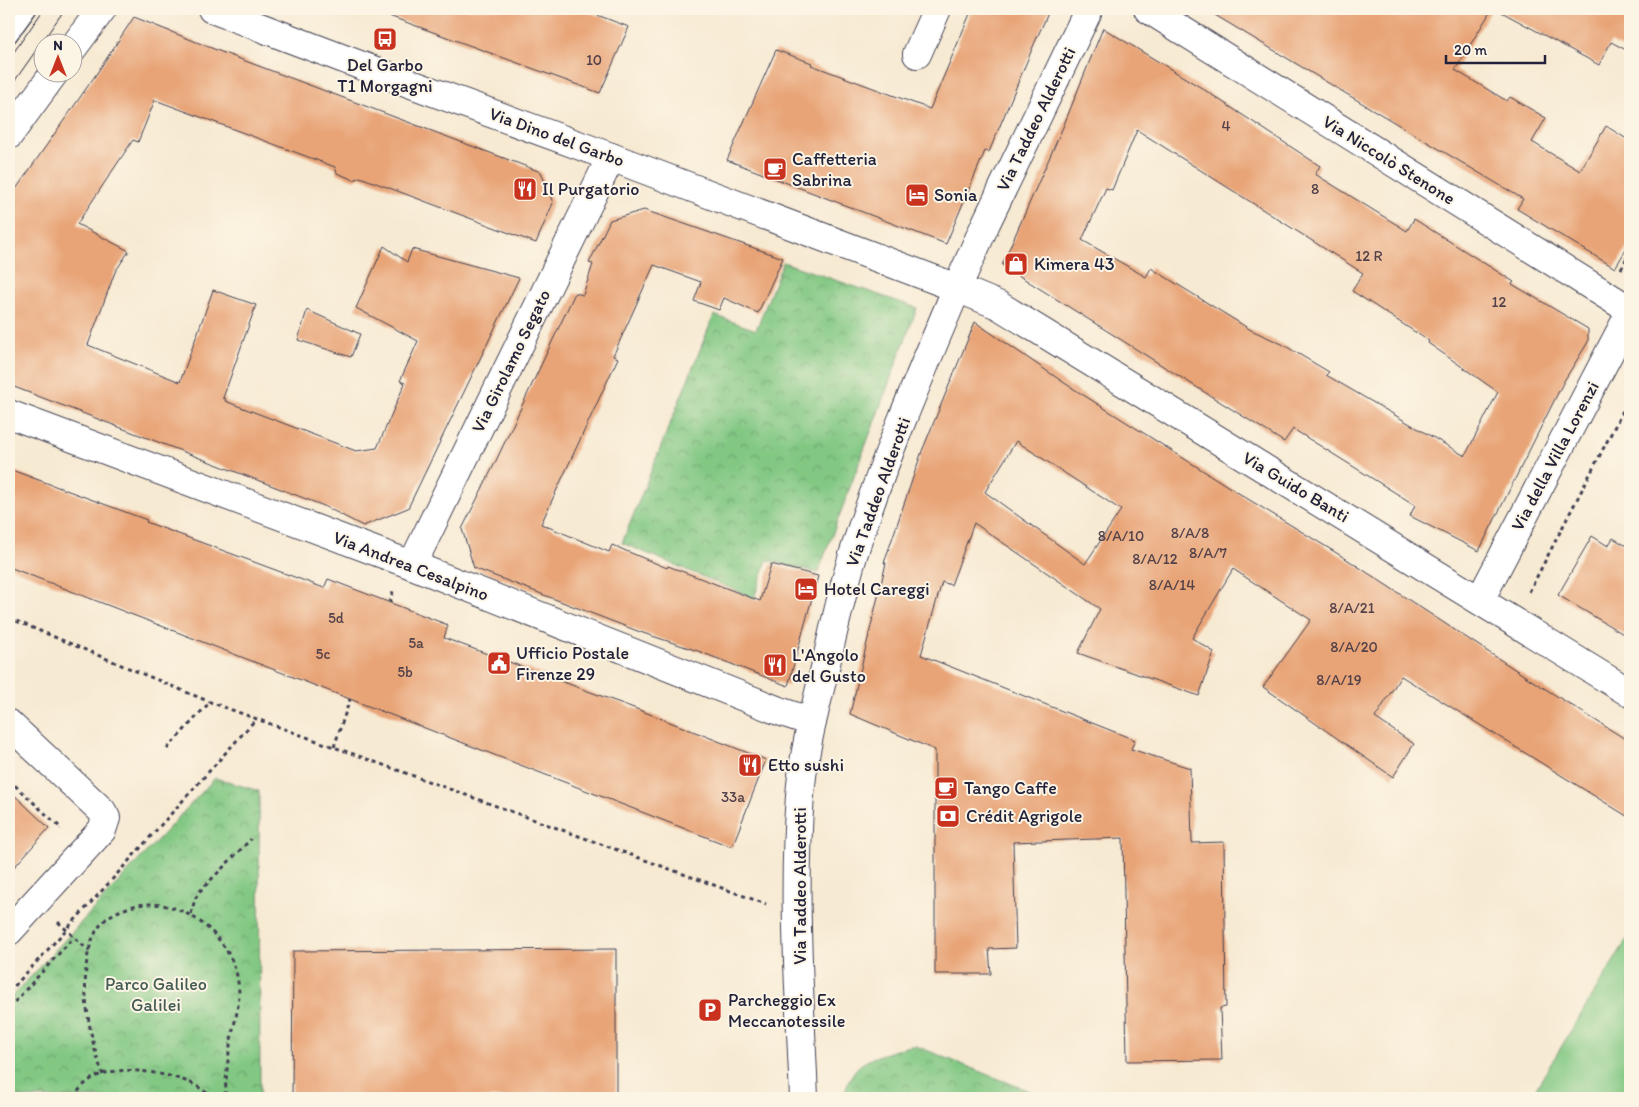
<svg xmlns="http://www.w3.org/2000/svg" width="1639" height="1107" font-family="Itim,sans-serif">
	<defs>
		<pattern id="park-crowns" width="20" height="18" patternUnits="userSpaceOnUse" patternTransform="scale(1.25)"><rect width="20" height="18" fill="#82c883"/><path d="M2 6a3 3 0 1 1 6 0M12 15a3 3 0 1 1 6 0" fill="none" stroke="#6aa26c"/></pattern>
	</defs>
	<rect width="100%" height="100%" fill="#fcf5e5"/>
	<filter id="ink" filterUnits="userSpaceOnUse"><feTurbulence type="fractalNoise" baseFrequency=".02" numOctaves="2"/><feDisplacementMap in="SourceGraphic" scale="10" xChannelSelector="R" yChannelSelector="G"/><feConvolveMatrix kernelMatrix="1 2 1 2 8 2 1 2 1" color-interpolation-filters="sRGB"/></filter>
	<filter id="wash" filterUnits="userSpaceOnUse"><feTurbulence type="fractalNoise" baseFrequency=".0096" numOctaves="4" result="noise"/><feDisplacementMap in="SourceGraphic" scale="20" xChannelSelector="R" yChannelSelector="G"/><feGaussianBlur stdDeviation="1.12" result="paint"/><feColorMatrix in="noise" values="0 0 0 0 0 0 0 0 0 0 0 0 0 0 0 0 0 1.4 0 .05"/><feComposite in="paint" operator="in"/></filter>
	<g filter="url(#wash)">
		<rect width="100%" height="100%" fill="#f7ead3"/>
		<path fill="#82c883" stroke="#52755f" d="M1629 936 1630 1098H1530Z"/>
		<g fill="url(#park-crowns)" stroke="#52755f">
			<path d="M783 262 917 308 818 573 767 560 754 598 622 543 714 315 756 330Z"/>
			<path d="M215 778 259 791 260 1098H9V1000Z"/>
			<path d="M910 1046H916L1047 1098H844C845 1086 853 1068 865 1062 878 1054 895 1051 910 1046Z"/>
		</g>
		<g id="blocks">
			<g fill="#e8a477" fill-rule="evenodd">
				<path d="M378 9H581L629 27 600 93 378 12Z"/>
				<path d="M972 9H1050L1035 42 989 152 985 151 946 244 727 160 776 50 812 63 811 65 930 109Z"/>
				<path d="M1205 9H1492L1455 70 1507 101 1510 97 1546 118 1532 142 1580 171 1606 126 1630 141V243L1615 268 1517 209 1523 199 1350 96Z"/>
				<path d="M1496 9H1630V52L1611 42 1599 65Z"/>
				<path d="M134 17 224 53 541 172 553 203 536 243 360 177 354 180 337 173 335 167 155 100 138 142 133 140 77 224 129 251 115 272 88 345 180 382 213 290 256 305 223 398 226 399 225 401 356 451 377 448 405 383 400 381 418 341 356 308 384 246 407 262 412 249 519 278 408 508 363 526 324 506 278 488 9 385V199L97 73Z"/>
				<path d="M1103 28 1200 87 1320 166 1315 174 1407 231 1414 219 1514 282 1512 284 1588 329V342L1564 381 1479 551 1410 516 1415 505 1293 429 1284 442 1002 265 1063 127ZM1137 130 1363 273 1352 291 1429 341 1428 343 1498 392 1465 456 1326 375 1329 372 1282 344 1251 330 1151 268 1146 277 1082 240 1106 188 1112 190Z"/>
				<path d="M644 210 783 258 758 313 724 298 719 310 694 301 701 282 654 265 613 356 618 358 541 524 609 552 612 545 667 568 668 566 760 601 771 564 818 576 788 686 698 651 640 632 474 568 462 529 494 465 575 293 583 295 593 264 589 263 610 220Z"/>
				<path d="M307 310 360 334 351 357 298 340Z"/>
				<path d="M975 322 1066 384 1248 499 1348 560 1528 678 1630 742V818L1401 676 1375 718 1414 744 1393 777 1263 687 1311 620 1233 569 1192 638 1214 652 1199 696 1078 653 1100 609 974 523 951 585 942 582 921 655 1135 740 1131 749 1190 768 1192 843 1224 842 1226 1007 1220 1008 1222 1060 1127 1061 1123 838 1013 842 1016 948 989 949 991 974H935V750L850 714 886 563H884L922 451ZM1016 441 1121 510 1085 564 985 492Z"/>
				<path d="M9 469 147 520 146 522 324 588 328 579 448 625 444 638 642 711 766 760 732 847 9 567Z"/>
				<path d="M1592 536 1608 546 1613 538 1630 548V638L1558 595Z"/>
				<path d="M9 790 49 828 9 873Z"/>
				<path d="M616 949V1098H292L293 951Z"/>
			</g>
		</g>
	</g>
	<g filter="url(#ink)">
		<use href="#blocks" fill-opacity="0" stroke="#424052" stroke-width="1"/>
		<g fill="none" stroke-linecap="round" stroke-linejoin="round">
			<g stroke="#424052" stroke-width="19">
				<path id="service" d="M9 35 28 9"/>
			</g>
			<g stroke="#424052" stroke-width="30">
				<g id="minor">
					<path d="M1089 9 986 223 957 288 998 305 1630 693"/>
					<path d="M1148 9 1630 310"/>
					<path d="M917 54 937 9"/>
					<path d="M412 565 611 157"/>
					<path d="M1480 600 1630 313"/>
					<path d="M9 724 102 811 106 818 102 830 9 931"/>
				</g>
			</g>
			<g stroke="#424052" stroke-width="30">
				<g id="tertiary">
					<path d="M212 9 373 70 611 157 957 288C921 373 884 459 856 546 843 586 834 628 825 668 815 710 803 753 800 796 792 897 800 998 804 1098"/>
					<path d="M9 414 412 565 779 711 812 722"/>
				</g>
			</g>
			<g stroke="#424052" stroke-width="30">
				<g id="secondary">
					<path d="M72 49 102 9"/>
					<path d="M9 135 55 72"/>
				</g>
			</g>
			<g stroke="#424052" stroke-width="3" stroke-dasharray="4 4" stroke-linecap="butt">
				<path d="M1621 269 1630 252"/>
				<path d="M1529 592 1630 397"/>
				<path d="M390 603 393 591"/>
				<path d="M9 618 210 702 766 904"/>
				<path d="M334 747 350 699"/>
				<path d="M167 749 210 702"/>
				<path d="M9 780 61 828 60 829"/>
				<path d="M191 914 195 899 200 891 251 839"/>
				<path d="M58 922 89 951"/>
				<path d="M9 992 108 884 256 719"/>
				<path d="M9 1008 74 937"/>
				<path d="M103 1075C88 1035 71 951 106 919 113 913 121 910 130 907 177 892 232 935 238 982 241 1000 236 1017 232 1034 228 1055 226 1077 225 1098"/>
				<path d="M73 1098C79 1090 85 1082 95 1077 120 1064 166 1073 191 1083 199 1087 206 1092 213 1098"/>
			</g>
			<use href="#service" stroke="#fff" stroke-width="16"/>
			<use href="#minor" stroke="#fff" stroke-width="28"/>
			<use href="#tertiary" stroke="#fff" stroke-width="28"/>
			<use href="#secondary" stroke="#fff" stroke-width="28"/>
			<g stroke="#22223b" stroke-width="1">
				<path d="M9 59 44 9"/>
				<path d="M9 89 65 9"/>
			</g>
		</g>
	</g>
	<defs>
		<g id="bus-square" transform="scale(1.25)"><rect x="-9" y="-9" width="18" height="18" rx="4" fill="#c8321e" stroke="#fcf5e5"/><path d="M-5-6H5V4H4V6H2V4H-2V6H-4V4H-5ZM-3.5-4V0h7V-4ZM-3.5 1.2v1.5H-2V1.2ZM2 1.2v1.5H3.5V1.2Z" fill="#fff"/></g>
		<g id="cafe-square" transform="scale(1.25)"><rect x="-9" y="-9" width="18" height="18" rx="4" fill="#c8321e" stroke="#fcf5e5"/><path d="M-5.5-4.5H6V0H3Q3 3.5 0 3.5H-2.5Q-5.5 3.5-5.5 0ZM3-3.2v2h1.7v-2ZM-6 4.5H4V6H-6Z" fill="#fff"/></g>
		<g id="restaurant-square" transform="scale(1.25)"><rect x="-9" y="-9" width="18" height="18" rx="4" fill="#c8321e" stroke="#fcf5e5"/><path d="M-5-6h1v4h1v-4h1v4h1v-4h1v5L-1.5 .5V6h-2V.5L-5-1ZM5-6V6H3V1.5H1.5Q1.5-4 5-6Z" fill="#fff"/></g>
		<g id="hotel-square" transform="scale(1.25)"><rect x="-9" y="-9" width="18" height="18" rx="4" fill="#c8321e" stroke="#fcf5e5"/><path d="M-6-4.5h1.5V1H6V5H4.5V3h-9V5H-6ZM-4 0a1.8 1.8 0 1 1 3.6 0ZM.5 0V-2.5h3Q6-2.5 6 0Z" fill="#fff"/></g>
		<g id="shop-square" transform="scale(1.25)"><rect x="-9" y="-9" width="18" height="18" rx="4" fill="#c8321e" stroke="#fcf5e5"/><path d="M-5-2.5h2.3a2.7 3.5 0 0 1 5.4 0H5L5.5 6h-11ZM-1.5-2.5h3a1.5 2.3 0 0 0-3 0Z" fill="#fff"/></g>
		<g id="civic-square" transform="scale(1.25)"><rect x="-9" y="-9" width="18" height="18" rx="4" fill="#c8321e" stroke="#fcf5e5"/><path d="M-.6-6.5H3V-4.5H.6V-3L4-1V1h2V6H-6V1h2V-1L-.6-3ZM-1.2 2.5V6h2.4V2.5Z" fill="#fff"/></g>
		<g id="bank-square" transform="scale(1.25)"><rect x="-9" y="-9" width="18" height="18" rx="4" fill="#c8321e" stroke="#fcf5e5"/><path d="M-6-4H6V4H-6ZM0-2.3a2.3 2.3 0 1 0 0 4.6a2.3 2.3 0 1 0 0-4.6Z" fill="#fff"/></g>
		<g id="parking-square" transform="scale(1.25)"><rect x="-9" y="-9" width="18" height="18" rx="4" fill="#c8321e" stroke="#fcf5e5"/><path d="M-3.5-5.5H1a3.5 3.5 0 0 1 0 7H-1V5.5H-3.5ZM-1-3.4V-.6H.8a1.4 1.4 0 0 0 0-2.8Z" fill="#fff"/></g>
	</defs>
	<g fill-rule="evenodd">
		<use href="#bus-square" x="385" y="39"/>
		<use href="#cafe-square" x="775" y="169"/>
		<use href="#restaurant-square" x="525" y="189"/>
		<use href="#hotel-square" x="917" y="195"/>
		<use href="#shop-square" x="1016" y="264"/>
		<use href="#hotel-square" x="806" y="589"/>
		<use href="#civic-square" x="499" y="663"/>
		<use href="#restaurant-square" x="775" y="665"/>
		<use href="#restaurant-square" x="750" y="765"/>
		<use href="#cafe-square" x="946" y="788"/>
		<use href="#bank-square" x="948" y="816"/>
		<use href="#parking-square" x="710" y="1010"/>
	</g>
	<g text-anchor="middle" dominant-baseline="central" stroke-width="4" stroke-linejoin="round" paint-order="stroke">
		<g font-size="15" fill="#54424a">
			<text x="594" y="60">10</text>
			<text x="1226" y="126">4</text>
			<text x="1315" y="189">8</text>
			<text x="1369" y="256">12 R</text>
			<text x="1499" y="302">12</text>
			<text x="1190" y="533">8/A/8</text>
			<text x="1121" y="536">8/A/10</text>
			<text x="1208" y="553">8/A/7</text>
			<text x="1155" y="559">8/A/12</text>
			<text x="1172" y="585">8/A/14</text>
			<text x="1352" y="608">8/A/21</text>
			<text x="336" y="618">5d</text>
			<text x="416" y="643">5a</text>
			<text x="1354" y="647">8/A/20</text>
			<text x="323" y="654">5c</text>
			<text x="405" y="672">5b</text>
			<text x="1339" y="680">8/A/19</text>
			<text x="733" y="797">33a</text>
		</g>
		<g font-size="18" fill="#22223b" stroke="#fcf5e5" text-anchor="start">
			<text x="385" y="65" text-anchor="middle">Del Garbo<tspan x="385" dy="21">T1 Morgagni</tspan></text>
			<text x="792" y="159">Caffetteria<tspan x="792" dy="21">Sabrina</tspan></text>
			<text x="542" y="189">Il Purgatorio</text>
			<text x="934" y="195">Sonia</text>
			<text x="1034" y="264">Kimera 43</text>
			<text x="824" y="589">Hotel Careggi</text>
			<text x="516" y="653">Ufficio Postale<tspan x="516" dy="21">Firenze 29</tspan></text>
			<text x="792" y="655">L'Angolo<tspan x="792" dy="21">del Gusto</tspan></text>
			<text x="768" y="765">Etto sushi</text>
			<text x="964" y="788">Tango Caffe</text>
			<text x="966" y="816">Crédit Agrigole</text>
			<text x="728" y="1000">Parcheggio Ex<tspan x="728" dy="21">Meccanotessile</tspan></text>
		</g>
		<g font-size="18" fill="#22223b" stroke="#fcf5e5">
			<text transform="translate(1036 119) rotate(-64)">Via Taddeo Alderotti</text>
			<text transform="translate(557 137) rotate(20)">Via Dino del Garbo</text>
			<text transform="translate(1389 160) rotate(32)">Via Niccolò Stenone</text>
			<text transform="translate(511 361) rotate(-64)">Via Girolamo Segato</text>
			<text transform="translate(1555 456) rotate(-62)">Via della Villa Lorenzi</text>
			<text transform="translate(1296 487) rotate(31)">Via Guido Banti</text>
			<text transform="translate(878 492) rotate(-70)">Via Taddeo Alderotti</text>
			<text transform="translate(411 566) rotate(21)">Via Andrea Cesalpino</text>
			<text transform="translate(800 886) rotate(-90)">Via Taddeo Alderotti</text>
		</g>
		<g font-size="18" fill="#445c54" stroke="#fcf5e5">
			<text x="156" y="984">Parco Galileo<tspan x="156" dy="21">Galilei</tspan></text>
		</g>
	</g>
	<rect width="1639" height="1107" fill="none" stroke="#fcf5e5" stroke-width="30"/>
	<g transform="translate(58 58)"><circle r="24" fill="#fcf5e5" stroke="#a5a1a1"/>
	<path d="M0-4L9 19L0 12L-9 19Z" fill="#c8321e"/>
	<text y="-8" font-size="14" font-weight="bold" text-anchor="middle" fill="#22223b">N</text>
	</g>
	<path d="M1446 55v8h99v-8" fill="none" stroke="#22223b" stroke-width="2.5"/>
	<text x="1454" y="55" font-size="15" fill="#22223b" stroke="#fcf5e5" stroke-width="4" paint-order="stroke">20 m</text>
</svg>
